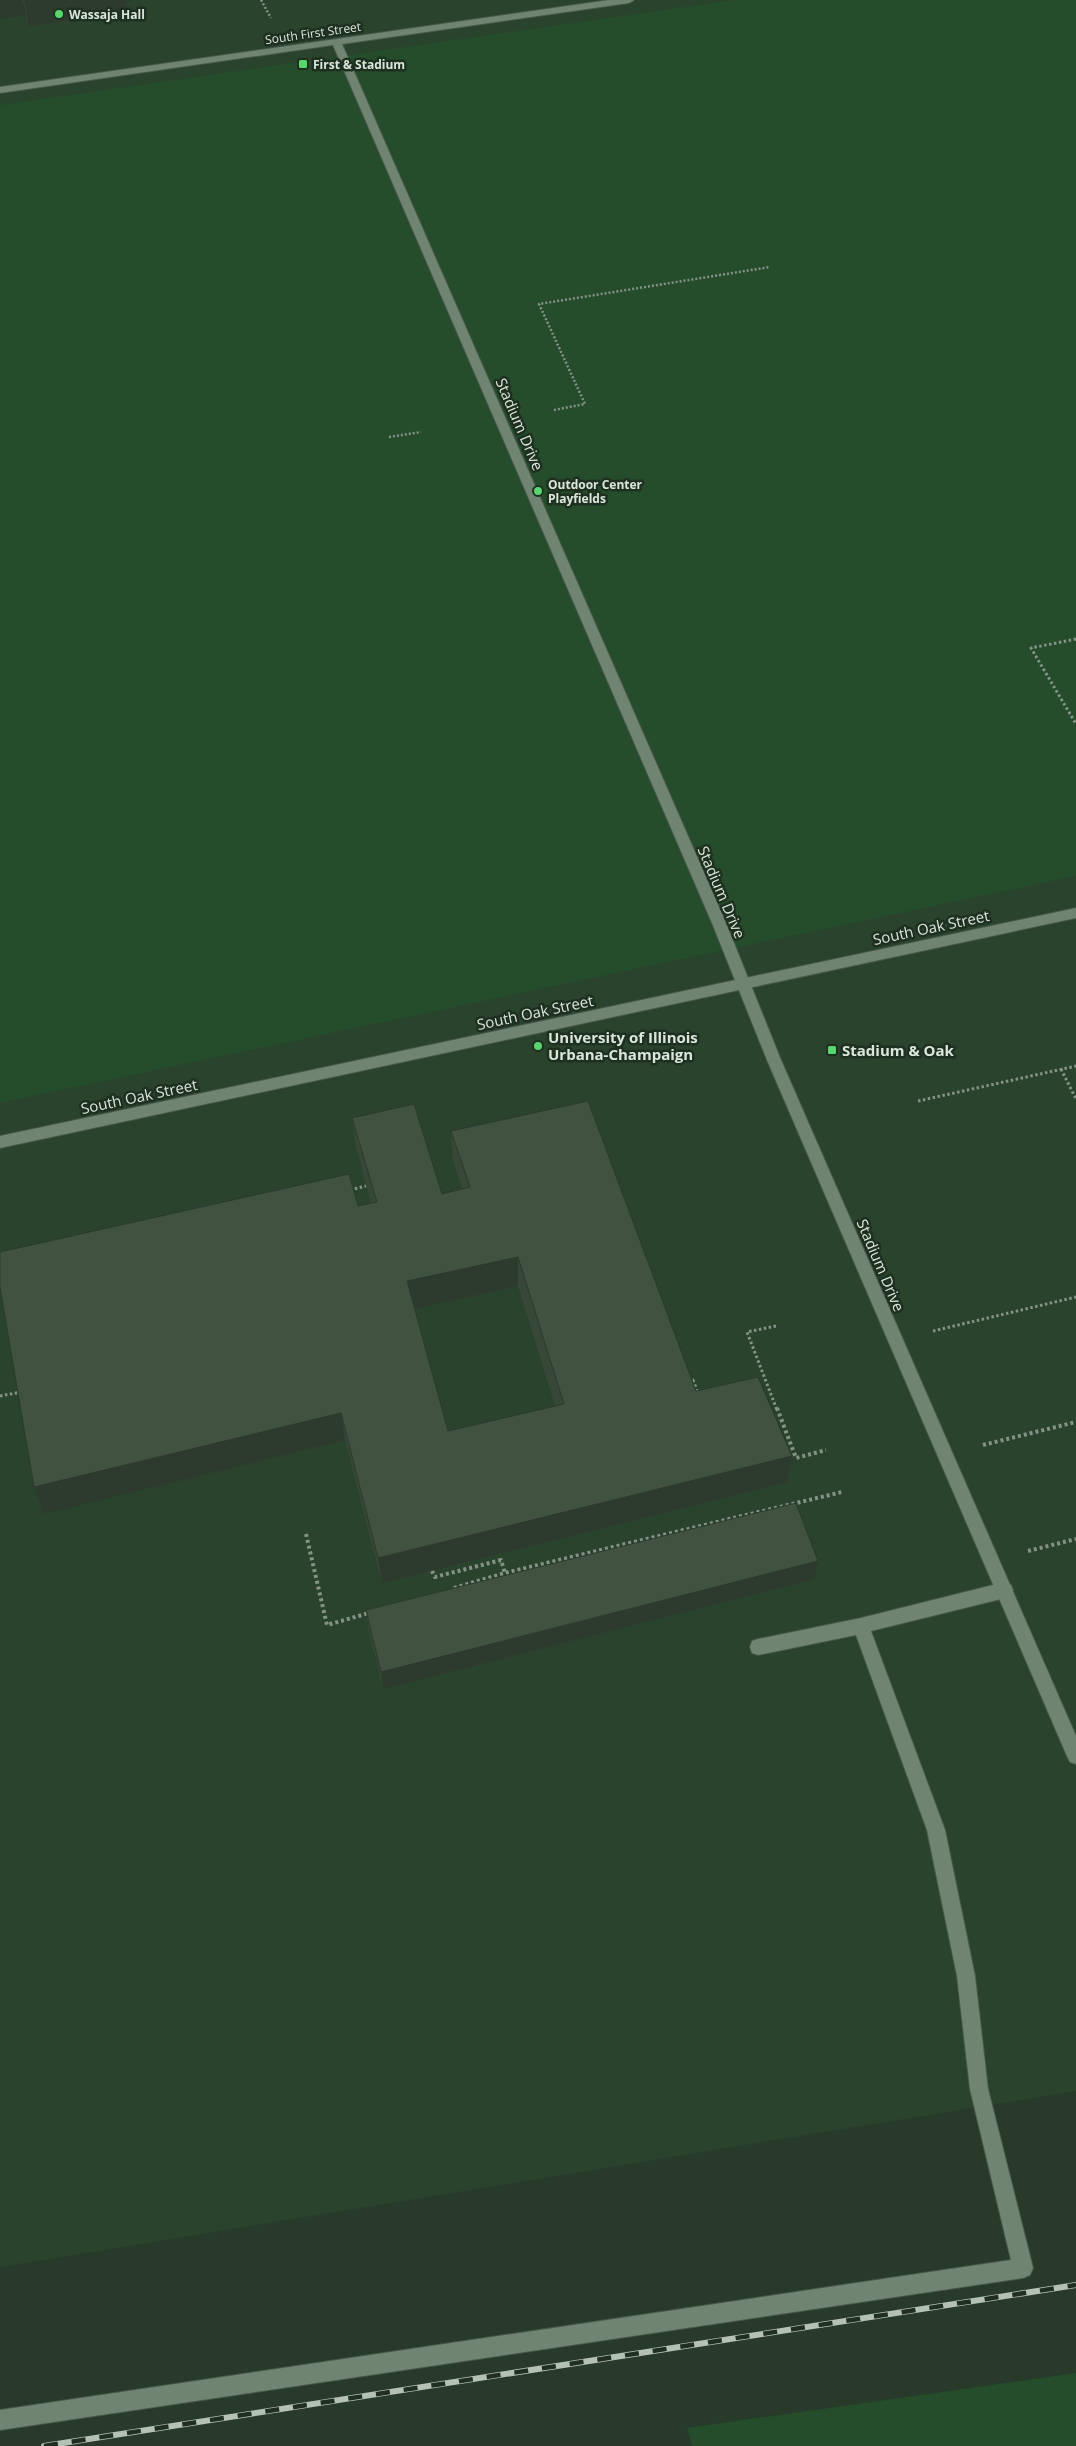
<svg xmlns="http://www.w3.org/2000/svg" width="1076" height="2446" font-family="'Open Sans',sans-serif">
	<rect width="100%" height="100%" fill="#283a2a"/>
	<path fill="#2a432d" d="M0 0H1076V2091L0 2267Z"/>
	<g fill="#254c2b">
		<path d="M733 0H1076V876L0 1103V105Z"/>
		<path d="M1076 2373V2446H692L687 2428Z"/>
	</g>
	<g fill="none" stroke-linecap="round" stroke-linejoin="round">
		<g stroke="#49584a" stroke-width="2">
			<path id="service" d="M1005 1582 1011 1585 1013 1590 1011 1595 1005 1598 871 1631 945 1830 975 1976 988 2089 1033 2268 1030 2275 1023 2278 0 2430V2410L1011 2260 970 2089 957 1976 927 1830 856 1635 758 1655 752 1653 750 1647 752 1641 758 1639 861 1618Z"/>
		</g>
		<g stroke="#49584a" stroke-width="2">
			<path id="minor" d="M1076 908V918L0 1148V1136Z"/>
		</g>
		<g stroke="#49584a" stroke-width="2">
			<path id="tertiary" d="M609 0H634L629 3 342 44 726 923 781 1060 1076 1736V1764L1070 1762 1067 1756 767 1060 712 923 333 45 0 93V87Z"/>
		</g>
		<g stroke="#859386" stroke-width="2.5" stroke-dasharray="2 2" stroke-linecap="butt">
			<path d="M261 0 271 18"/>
			<path d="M554 410 585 404 539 304 770 267"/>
			<path d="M389 437 421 432"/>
		</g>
		<g stroke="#859386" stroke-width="3" stroke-dasharray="2.5 2.5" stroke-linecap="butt">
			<path d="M1076 639 1031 648 1076 724"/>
			<path d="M1061 1069 1076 1099"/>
			<path d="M918 1101 1076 1066"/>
			<path d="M350 1190 366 1186"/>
			<path d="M776 1326 747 1332 777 1410"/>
			<path d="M933 1331 1076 1297"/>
			<path d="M688 1381 693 1380 698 1393"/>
			<path d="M0 1396 21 1392"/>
		</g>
		<g stroke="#859386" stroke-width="4" stroke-dasharray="3 3" stroke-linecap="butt">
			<path d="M777 1408 796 1458 826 1450"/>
			<path d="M983 1445 1076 1422"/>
			<path d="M306 1534 327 1625 369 1613"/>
			<path d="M1028 1551 1076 1539"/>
			<path d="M432 1571 435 1577 501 1560 505 1573"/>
			<path d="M454 1588 505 1573 842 1492"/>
		</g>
		<use href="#service" fill="#6f8471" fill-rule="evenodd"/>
		<use href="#minor" fill="#6f8471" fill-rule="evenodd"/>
		<use href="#tertiary" fill="#6f8471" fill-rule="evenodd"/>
		<g stroke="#b4c1b4" stroke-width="6">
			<path id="rail" d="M44 2446 1076 2285"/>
		</g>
		<use href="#rail" stroke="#1e3020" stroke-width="4.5" stroke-dasharray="14" stroke-linecap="butt"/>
	</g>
	<g fill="#374738" fill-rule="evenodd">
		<path d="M0 0H130L126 4 127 13 29 26 26 15 0 19Z"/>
		<path d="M352 1118 442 1194 462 1189 453 1161 451 1131 696 1391 792 1456 787 1482 382 1583 345 1440 44 1514 34 1487 358 1206 371 1203 356 1148ZM518 1286 555 1406 448 1431 414 1309Z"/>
		<path d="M814 1579 383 1689 368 1627 366 1610Z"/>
	</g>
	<g fill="#2d3a2e">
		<path d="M0 0H23L26 15 0 19Z"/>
		<path d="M24 0H130L126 4 127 13 29 26Z"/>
		<path d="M518 1257V1286L409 1310 407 1281Z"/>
		<path d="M341 1413 345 1440 44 1514 34 1487Z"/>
		<path d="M792 1456 787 1482 382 1583 378 1558Z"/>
		<path d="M818 1561 814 1579 383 1689 381 1672Z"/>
	</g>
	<g fill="#405341" stroke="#2d3a2e" fill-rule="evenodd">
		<path d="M588 1101 696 1391 758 1377 792 1456 378 1558 341 1413 34 1487 0 1287V1252L349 1174 358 1206 377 1202 352 1118 414 1104 442 1194 470 1187 451 1131ZM518 1257 564 1404 448 1431 407 1281Z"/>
		<path d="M796 1503 818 1561 381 1672 366 1610Z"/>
	</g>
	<g fill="#59d56f" stroke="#1e3020" stroke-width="2">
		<circle cx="59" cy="14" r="5"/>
		<rect x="298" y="59" width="10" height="10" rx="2.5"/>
		<circle cx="538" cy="491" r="5"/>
		<circle cx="538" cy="1046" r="5"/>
		<rect x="827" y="1045" width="10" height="10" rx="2.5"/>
	</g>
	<g text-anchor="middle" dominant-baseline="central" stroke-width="5" stroke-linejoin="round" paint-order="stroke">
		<g font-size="12" font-weight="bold" fill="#dbe6db" stroke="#1e3020" text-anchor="start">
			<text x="69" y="14">Wassaja Hall</text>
			<text x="313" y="64">First &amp; Stadium</text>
			<text x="548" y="484">Outdoor Center<tspan x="548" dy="14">Playfields</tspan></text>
		</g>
		<g font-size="12" fill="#dbe6db" stroke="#1e3020">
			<text transform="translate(313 33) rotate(-8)">South First Street</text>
		</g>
		<g font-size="15" fill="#dbe6db" stroke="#1e3020">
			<text transform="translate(520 424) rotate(67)">Stadium Drive</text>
			<text transform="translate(722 892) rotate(67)">Stadium Drive</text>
			<text transform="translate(931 927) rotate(-12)">South Oak Street</text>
			<text transform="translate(535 1012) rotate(-12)">South Oak Street</text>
			<text transform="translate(139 1096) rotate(-12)">South Oak Street</text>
			<text transform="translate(881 1265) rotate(67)">Stadium Drive</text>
		</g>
		<g font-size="15" font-weight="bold" fill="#dbe6db" stroke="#1e3020" text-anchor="start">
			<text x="548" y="1037">University of Illinois<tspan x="548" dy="17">Urbana-Champaign</tspan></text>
			<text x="842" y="1050">Stadium &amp; Oak</text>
		</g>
	</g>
</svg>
